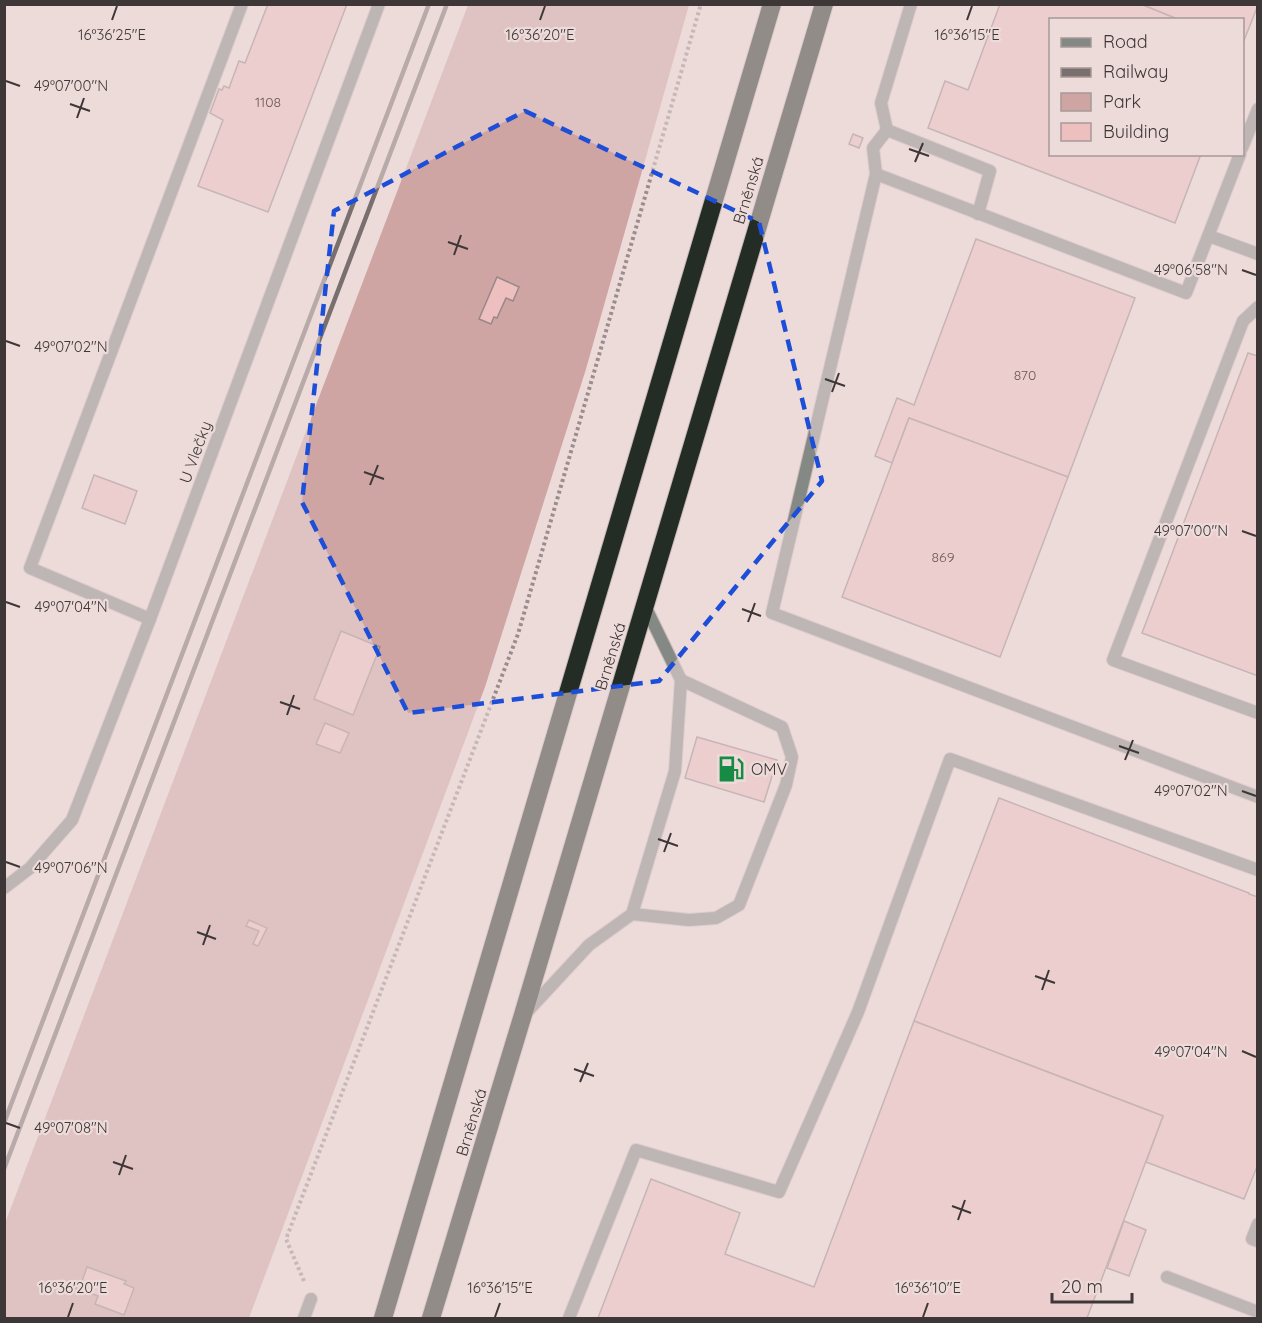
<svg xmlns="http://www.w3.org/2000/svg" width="1262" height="1323" font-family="Quicksand,sans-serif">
	<rect width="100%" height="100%" fill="#eddbda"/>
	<path fill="#cfa5a4" d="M468 5H689L586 369 485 687 249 1318H5L4 1226Z"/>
	<g fill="#edbfbe" stroke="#988" stroke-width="1.5">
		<path d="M268 4H347L268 212 198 186 223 120 210 113 219 89 222 90 224 86 229 88 239 61 245 63Z"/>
		<path d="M1000 4H1141L1180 20H1050V154H1201L1175 223 928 128 945 81 968 90Z"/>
		<path d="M1141 4H1258V5L1243 43 1242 20H1180Z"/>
		<path d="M853 134 863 138 859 148 849 144Z"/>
		<path d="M976 239 1135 298 1068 477 909 418 892 463 875 456 897 398 914 405Z"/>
		<path d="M497 277 519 287 513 301 506 298 497 318 494 317 491 324 479 319Z"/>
		<path d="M1248 353 1258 356V676L1142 633Z"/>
		<path d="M909 418 1068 477 1000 657 842 597Z"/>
		<path d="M94 475 137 491 125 524 82 508Z"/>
		<path d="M341 631 380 647 353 715 314 699Z"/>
		<path d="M325 723 349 733 340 753 316 744Z"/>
		<path d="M697 737 777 760 764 802 685 778Z"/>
		<path d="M999 798 1249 893V894L1258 897V1164L1244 1199 1146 1162 1163 1116 914 1021Z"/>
		<path d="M249 920 267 928 258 946 253 944 259 931 246 926Z"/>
		<path d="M914 1021 1163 1116 1087 1318H598L651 1179 740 1213 725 1254 814 1287Z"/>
		<path d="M1124 1221 1146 1230 1129 1276 1107 1268Z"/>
		<path d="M87 1267 126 1281 124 1284 134 1288 124 1315 95 1304 98 1296 76 1288 77 1285 80 1287Z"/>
	</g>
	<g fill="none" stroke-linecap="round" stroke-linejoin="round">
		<g stroke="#cabab9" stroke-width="14">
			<g id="lane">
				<path d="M911 4 881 103 887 130 990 171 978 214"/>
				<path d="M1242 148 1258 109"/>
				<path d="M1240 154 1186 293 876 174 772 613 1258 797"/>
				<path d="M876 174 873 148 887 130"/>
				<path d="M1209 236 1258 254"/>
				<path d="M1258 307 1243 321 1113 660 1258 713"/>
				<path d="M150 619 30 568 242 4"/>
				<path d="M632 914 689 920 716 918 739 905 786 785 792 757 782 727 681 680"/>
				<path d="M525 1014 589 945 632 914 675 771 681 680 645 606"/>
				<path d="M1258 1224 1252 1239 1258 1241"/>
				<path d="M1167 1277 1258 1312"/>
				<path d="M304 1318 311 1299"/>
				<path d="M569 1318 636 1150 779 1192 858 1012 950 759 1258 870"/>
			</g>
		</g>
		<g stroke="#cabab9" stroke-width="14">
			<path id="street" d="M4 888 30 868 72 820 150 619 379 4"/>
		</g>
		<g stroke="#cabab9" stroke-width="20">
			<g id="highway">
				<path d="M383 1318 772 4"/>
				<path d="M431 1318 522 1018 824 4"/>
			</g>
		</g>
		<path stroke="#9a8d8d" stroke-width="4" stroke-dasharray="3 3" stroke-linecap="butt" d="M304 1281 286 1239 518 634 701 4"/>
		<use href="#lane" stroke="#848985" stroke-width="12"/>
		<use href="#street" stroke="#848985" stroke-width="12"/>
		<use href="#highway" stroke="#232d25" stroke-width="18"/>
		<g stroke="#796f6e" stroke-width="4.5">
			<path d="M4 1123 429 4"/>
			<path d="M4 1169 447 4"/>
		</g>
	</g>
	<path d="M0 0H1262V1323H0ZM525 111 759 222 822 481 659 681 408 713 302 502 334 211Z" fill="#eddbda" fill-opacity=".55" fill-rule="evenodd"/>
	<path fill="none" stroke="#1d4ed8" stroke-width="4.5" stroke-dasharray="12 8" stroke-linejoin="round" d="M525 111 759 222 822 481 659 681 408 713 302 502 334 211Z"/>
	<path fill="none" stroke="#3e3737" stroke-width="2" d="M112 20 117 6M540 20 545 6M967 20 972 6M6 81 20 86M70 104 90 111M77 118 84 98M909 149 929 156M915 162 923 143M448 242 468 249M454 255 461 235M1242 270 1256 275M6 341 20 346M825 379 845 386M832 392 839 373M364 472 384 479M370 485 378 465M1242 531 1256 536M6 602 20 607M742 609 761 616M748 622 755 603M280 702 300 709M287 715 294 695M1119 746 1139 753M1125 760 1133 740M1242 791 1256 796M658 839 678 846M664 852 671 833M6 862 20 867M197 932 216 939M203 945 210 925M1035 976 1055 983M1042 990 1049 970M1242 1051 1256 1057M574 1069 594 1076M580 1082 588 1063M6 1123 20 1128M113 1162 133 1169M119 1175 126 1155M952 1206 971 1213M958 1220 965 1200M68 1317 73 1303M495 1317 500 1303M923 1317 928 1303"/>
	<defs>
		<g id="fuel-bare" transform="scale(2.07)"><path d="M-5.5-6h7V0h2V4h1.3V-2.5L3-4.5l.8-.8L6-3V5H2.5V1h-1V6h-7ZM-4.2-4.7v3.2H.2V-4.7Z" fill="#178a43" stroke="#eddbda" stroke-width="2.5" paint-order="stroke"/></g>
	</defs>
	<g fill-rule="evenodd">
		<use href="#fuel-bare" x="731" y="769"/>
	</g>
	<g text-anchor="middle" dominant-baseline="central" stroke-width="4.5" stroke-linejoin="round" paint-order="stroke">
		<g font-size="14" fill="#6a5959">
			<text x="268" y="102">1108</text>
			<text x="1025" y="375">870</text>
			<text x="943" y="557">869</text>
		</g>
		<g font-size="16" fill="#3e3737" stroke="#eddbda">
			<text transform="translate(748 190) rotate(-73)">Brněnská</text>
			<text transform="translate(195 452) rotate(-70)">U Vlečky</text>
			<text transform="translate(610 656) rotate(-73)">Brněnská</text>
			<text transform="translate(471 1122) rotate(-73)">Brněnská</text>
		</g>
		<g font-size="16" fill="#3e3737" stroke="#eddbda" text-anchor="start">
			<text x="751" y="769">OMV</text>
		</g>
	</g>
	<g font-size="15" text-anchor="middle" fill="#3e3737" stroke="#eddbda" stroke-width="4.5" stroke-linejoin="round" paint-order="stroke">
		<text x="112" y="40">16°36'25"E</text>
		<text x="540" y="40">16°36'20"E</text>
		<text x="967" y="40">16°36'15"E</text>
		<text x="71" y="91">49°07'00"N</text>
		<text x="1191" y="275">49°06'58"N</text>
		<text x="71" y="352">49°07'02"N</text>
		<text x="1191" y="536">49°07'00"N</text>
		<text x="71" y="612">49°07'04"N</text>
		<text x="1191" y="796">49°07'02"N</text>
		<text x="71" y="873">49°07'06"N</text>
		<text x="1191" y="1057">49°07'04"N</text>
		<text x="71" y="1133">49°07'08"N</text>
		<text x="73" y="1293">16°36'20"E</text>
		<text x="500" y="1293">16°36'15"E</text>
		<text x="928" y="1293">16°36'10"E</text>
	</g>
	<rect width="1262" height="1323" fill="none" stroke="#3e3737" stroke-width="12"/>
	<rect x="1049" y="18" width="195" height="138" fill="#eddbda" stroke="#a79999" stroke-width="1.5"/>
	<rect x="1061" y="38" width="30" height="9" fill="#848985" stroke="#a79999" stroke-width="1.5"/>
	<text x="1103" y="48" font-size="18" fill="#3e3737">Road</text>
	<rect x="1061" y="68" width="30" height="9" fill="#796f6e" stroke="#a79999" stroke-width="1.5"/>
	<text x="1103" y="78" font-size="18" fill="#3e3737">Railway</text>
	<rect x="1061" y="93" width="30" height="18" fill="#cfa5a4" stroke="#a79999" stroke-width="1.5"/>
	<text x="1103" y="108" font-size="18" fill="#3e3737">Park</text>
	<rect x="1061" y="123" width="30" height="18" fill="#edbfbe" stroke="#a79999" stroke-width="1.5"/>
	<text x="1103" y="138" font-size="18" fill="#3e3737">Building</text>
	<path d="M1052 1293v9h80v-9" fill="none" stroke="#3e3737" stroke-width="3"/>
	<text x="1061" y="1293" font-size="18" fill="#3e3737" stroke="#eddbda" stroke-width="4.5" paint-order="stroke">20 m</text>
</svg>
